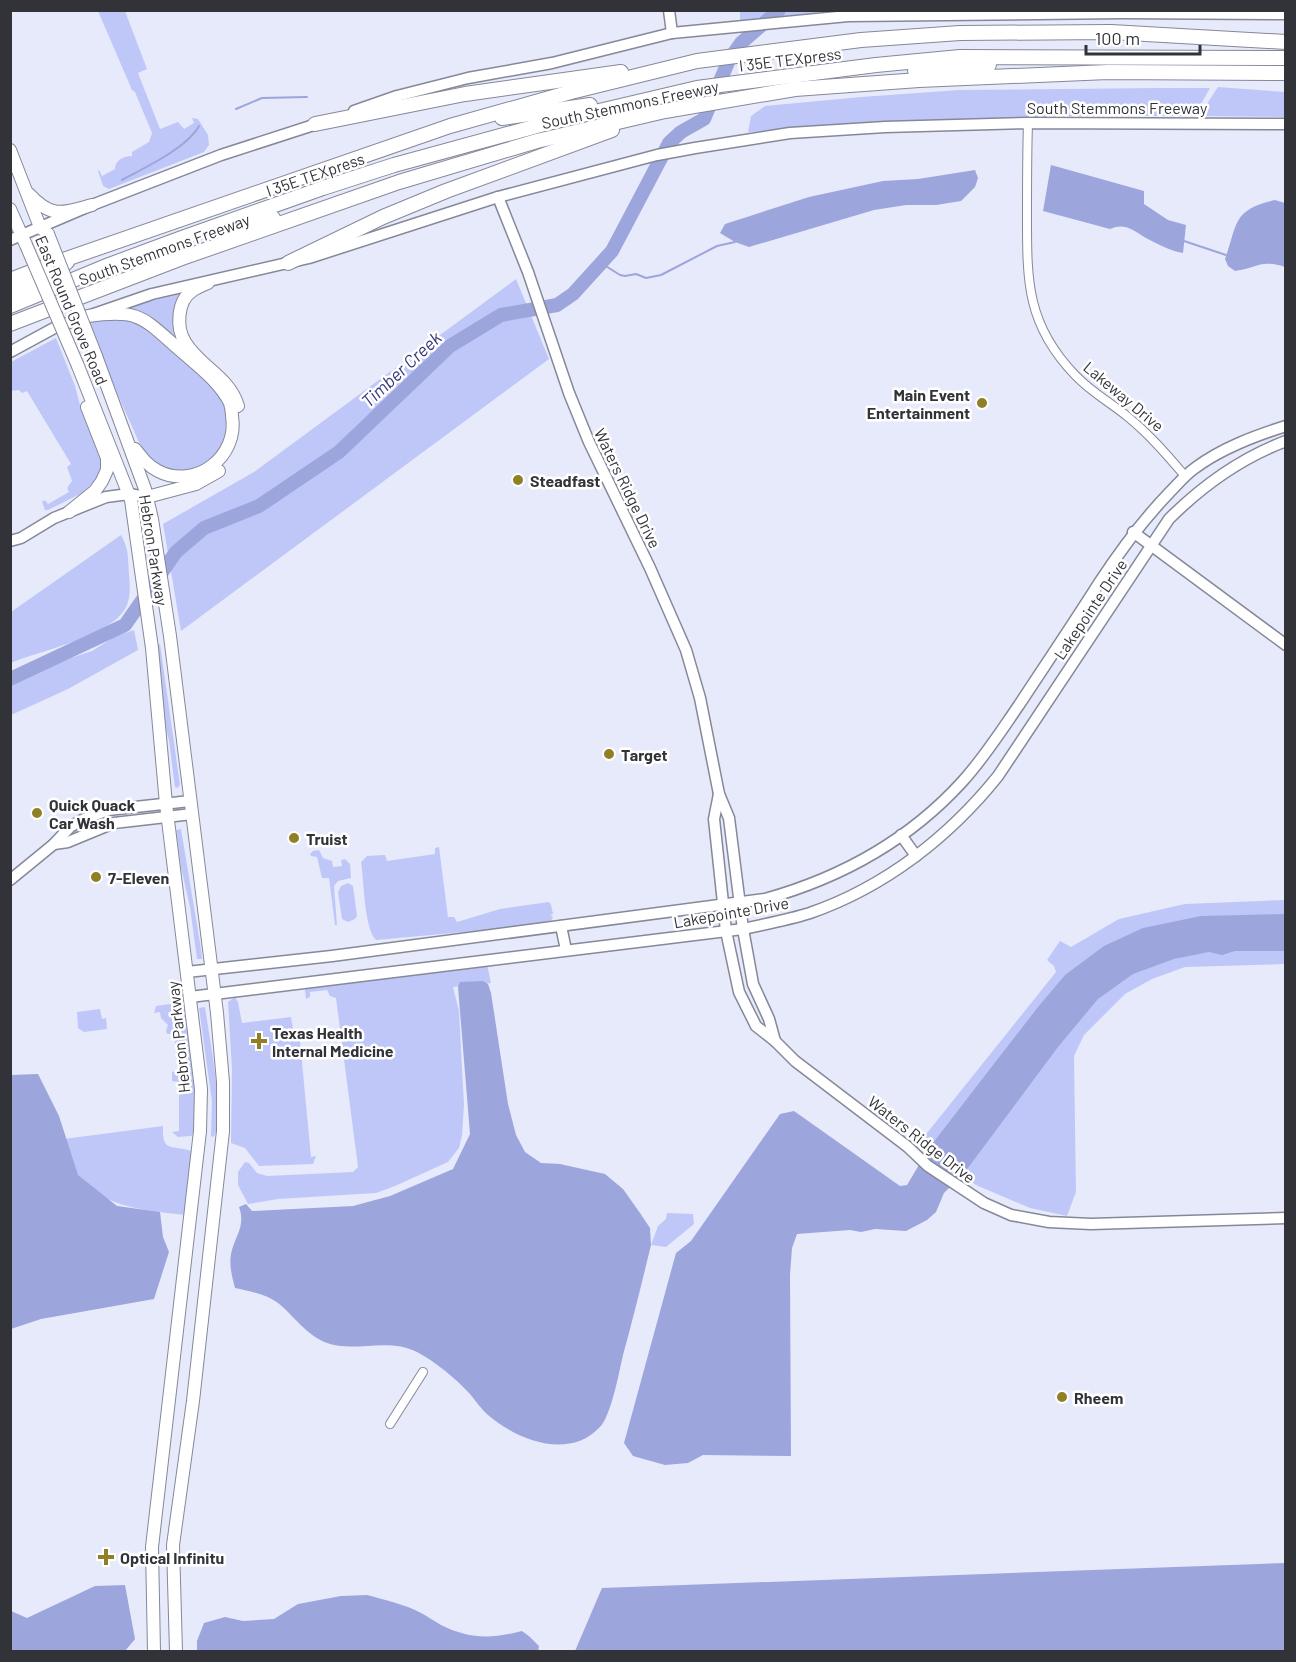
<svg xmlns="http://www.w3.org/2000/svg" width="1296" height="1662" font-family="Barlow,sans-serif">
	<rect width="100%" height="100%" fill="#e7eafb"/>
	<g fill="#bfc7f8">
		<path d="M98 11H125L147 69 138 73 160 129 178 122 184 129 194 123 192 118 198 119 208 135 209 145 204 152 109 189 103 186 98 171 99 170 102 176 115 169C115 160 124 156 132 156V152L149 142 152 133 135 92 132 90Z"/>
		<path d="M740 11V10L818 11 816 13 740 21Z"/>
		<path d="M1218 87 1285 92V117L1199 116Z"/>
		<path d="M1157 88H1210L1201 104 1189 116H1059L748 132 751 116 765 106 861 97 959 90Z"/>
		<path d="M516 279 549 359 181 631 163 524 254 472Z"/>
		<path d="M181 294 177 307 194 357 129 309 133 305Z"/>
		<path d="M104 317C138 319 150 331 175 352 191 366 215 380 224 399 248 446 180 500 145 452 139 444 135 433 131 424 115 391 103 356 89 322Z"/>
		<path d="M56 338 75 386 82 413 99 453 102 466 95 481 82 493 48 510H45L42 502 45 500 48 504 69 492 67 488 72 481 67 467 71 464 27 391 22 393 19 390 11 391V362Z"/>
		<path d="M121 535C129 549 128 559 129 575 130 585 131 598 126 607 111 637 41 650 11 663V612Z"/>
		<path d="M134 630 138 650 68 689 11 715V683L65 660 92 651 116 636Z"/>
		<path d="M160 644 180 785 177 788 175 787 174 780 169 740 163 719 155 647Z"/>
		<path d="M181 829 201 949 202 959H197L190 907 181 867 176 830Z"/>
		<path d="M439 847 448 917H454L457 922 500 909 549 902 551 905 553 914 550 915 553 917 551 921 497 929 376 940C364 929 364 879 361 862L367 856 385 855 387 861 435 854V848Z"/>
		<path d="M319 850 323 858 332 861 333 867 342 866 341 860 345 859 350 864 351 878 338 881 334 886 337 925H335L329 878H322L317 857 311 856 310 854 313 851Z"/>
		<path d="M348 883 353 886 357 916 355 919 348 922 342 919 338 892 341 886Z"/>
		<path d="M1285 900V964L1185 967 1152 979 1125 994 1084 1035 1074 1056 1076 1192 1067 1216 1030 1208 976 1185 919 1143 1056 972 1054 966 1047 960 1060 941 1071 947 1119 919 1185 904Z"/>
		<path d="M487 964 491 983 453 987 459 1011 464 1105 462 1135 459 1148 448 1162 395 1186 376 1193 278 1199 248 1204 238 1185V1172L245 1162 249 1163 257 1173 267 1176 353 1172 358 1167 336 998 330 996 327 990 310 992V997L306 999 305 989 308 986Z"/>
		<path d="M235 997 238 1002 242 1023 291 1017 293 1029 299 1031 311 1157 316 1156 313 1164 259 1166 245 1148 231 1143 232 1069 228 1002Z"/>
		<path d="M177 1003 179 1009 186 1010 195 1087 194 1133 191 1136 178 1137 172 1132 179 1131V1082L172 1081V1072L178 1070 174 1034H167L166 1031 168 1025 161 1018 160 1012 154 1013 156 1006Z"/>
		<path d="M205 1007C208 1030 227 1124 213 1137L211 1136 212 1101 199 1008Z"/>
		<path d="M100 1009 102 1019 106 1018 107 1029 84 1032 78 1028 77 1012Z"/>
		<path d="M163 1126C162 1153 170 1144 191 1151L192 1159 185 1215C151 1211 103 1208 80 1178 72 1167 68 1152 64 1139Z"/>
		<path d="M667 1213 693 1214 694 1224 666 1247 651 1245 658 1226 666 1219Z"/>
	</g>
	<g fill="#9da5dd">
		<path d="M1051 165 1144 191V204L1168 220 1186 225 1183 253C1171 251 1157 244 1146 238 1134 231 1125 222 1110 229L1043 211Z"/>
		<path d="M975 170 978 178 975 187 961 201 936 205H906L874 210 749 247 735 242 720 233 725 224 809 197 883 181 918 179Z"/>
		<path d="M1275 200 1285 203V267C1260 259 1258 268 1235 271L1228 266 1225 259C1238 223 1232 210 1275 200Z"/>
		<path d="M1285 914V951H1235L1222 955 1209 952 1174 959 1133 974 1098 999 1058 1047 965 1172 944 1193 936 1212 927 1220 906 1231 875 1229 861 1232 850 1230 797 1234 792 1248 790 1275 791 1456 703 1455 688 1463 665 1465 633 1456 624 1443 676 1253 691 1241 780 1114 794 1111 900 1186 907 1185 929 1148 1038 1007 1065 975 1104 946 1143 928 1201 916Z"/>
		<path d="M483 981 488 984 491 993 508 1104 516 1135 525 1152 541 1163 560 1164 605 1174 623 1189 640 1213 650 1228 651 1245C642 1282 633 1319 623 1355 619 1372 611 1417 599 1428 568 1460 517 1440 488 1415 481 1409 476 1401 470 1394 454 1377 437 1363 417 1352 388 1337 355 1353 327 1343 306 1335 294 1316 278 1303 266 1294 249 1291 235 1288 232 1277 229 1265 231 1254 235 1235 246 1227 239 1207L246 1204 252 1211 353 1206 390 1196 453 1169 470 1134 458 987 460 982Z"/>
		<path d="M38 1074 59 1116 78 1175 117 1206 160 1212 163 1237 169 1252 154 1299 41 1319 11 1329V1075Z"/>
		<path d="M1285 1563V1651H575L602 1588Z"/>
		<path d="M125 1585 135 1639 125 1651H11V1611L27 1618 95 1586Z"/>
		<path d="M367 1595C385 1600 404 1604 421 1613 427 1616 434 1621 441 1625 469 1639 492 1639 522 1631L530 1637 539 1646 538 1652 197 1651V1641L204 1623 225 1617 243 1621 274 1619 298 1604 341 1596Z"/>
	</g>
	<g fill="none" stroke-linecap="round" stroke-linejoin="round">
		<g stroke="#9da5dd" stroke-width="2">
			<path d="M236 109 262 98 307 97"/>
			<path d="M122 180C144 168 187 148 199 126"/>
			<path d="M1184 241 1226 255"/>
			<path d="M601 263 620 275 625 276 636 274 646 278 661 275 717 246 735 242"/>
		</g>
		<path stroke="#9da5dd" stroke-width="14" d="M10 679 125 625 176 552 204 528 259 506 339 452 450 346 501 315 557 305 573 294 612 251 669 143 681 132 704 119 729 60 741 43 779 10"/>
		<g stroke="#858898" stroke-width="10">
			<g id="street">
				<path d="M1028 123C1027 153 1027 184 1027 214 1027 280 1026 324 1075 375 1092 393 1110 402 1128 417 1150 435 1167 455 1185 476"/>
				<path d="M390 1424 423 1372"/>
			</g>
		</g>
		<g stroke="#858898" stroke-width="13">
			<g id="secondary">
				<path d="M669 10 672 33"/>
				<path d="M354 111 397 96 468 78 552 63 672 33 848 16 1122 13 1286 14"/>
				<path d="M498 197 528 272 569 393 589 442 650 568 686 650 700 698 719 794 729 818 743 929 753 984 769 1019 775 1041"/>
				<path d="M10 240 92 205 221 155 323 122"/>
				<path d="M10 352 56 327 152 294 309 258 498 197 657 155 695 148 790 133 885 127 1028 123 1286 124"/>
				<path d="M1133 532 1286 645"/>
				<path d="M10 541 21 538 54 518 106 497 129 494 147 497"/>
				<path d="M719 794 714 819 726 931 739 992 756 1026 775 1041 795 1061 908 1147 928 1166 984 1203 1011 1215 1049 1222 1091 1224 1286 1218"/>
				<path d="M901 835 916 856"/>
				<path d="M54 844 68 842 114 823 192 814"/>
				<path d="M10 880 54 844 70 827 84 819 108 810 190 801"/>
				<path d="M561 926 566 950"/>
				<path d="M187 972 332 956 765 899C840 878 909 840 962 782 984 758 1001 731 1019 705 1046 664 1073 624 1099 583 1120 551 1142 521 1169 493 1177 485 1185 475 1195 468 1222 448 1254 436 1286 426"/>
				<path d="M190 997 743 929C765 924 788 920 810 913 885 887 949 837 998 776L1169 519C1203 485 1241 458 1286 441"/>
			</g>
		</g>
		<g stroke="#858898" stroke-width="14">
			<g id="primary">
				<path d="M10 150 40 227 48 234"/>
				<path d="M29 194C52 219 63 213 92 205"/>
				<path d="M10 209 26 245"/>
				<path d="M208 283C203 285 196 288 192 291 177 301 176 328 185 342 200 367 229 376 238 406"/>
				<path d="M88 316C140 309 142 317 180 350 197 365 220 382 230 403 231 407 232 412 232 416 239 457 195 490 158 471 148 466 142 458 135 449"/>
				<path d="M96 356 145 489 152 519 170 636 217 1013 223 1082V1131L193 1401 173 1545 176 1652"/>
				<path d="M78 366 131 500 152 648 166 804 201 1089 200 1131 152 1547 154 1652"/>
				<path d="M147 497 196 484 219 471"/>
				<path d="M69 512 95 491 102 481 107 470V458L87 407"/>
			</g>
		</g>
		<g stroke="#858898" stroke-width="16">
			<g id="highway">
				<path d="M915 71 989 65"/>
				<path d="M502 118 590 105"/>
				<path d="M315 124 465 94 621 72"/>
				<path d="M222 233 273 218"/>
				<path d="M288 263 383 217 446 191 612 130"/>
				<path d="M10 280 49 265 450 126 571 92 697 61 861 40 960 33 1111 32 1286 42"/>
				<path d="M10 293 52 275 67 262"/>
				<path d="M10 306 109 265 179 239 323 188 394 165 548 123 697 88 876 65 960 57 1286 58"/>
				<path d="M10 324 182 258 399 182 537 141 665 111 795 89 919 80 1108 72 1286 73"/>
			</g>
		</g>
		<use href="#street" stroke="#fff" stroke-width="8"/>
		<use href="#secondary" stroke="#fff" stroke-width="10"/>
		<use href="#primary" stroke="#fff" stroke-width="12"/>
		<use href="#highway" stroke="#fff" stroke-width="14"/>
		<g stroke="#858898" stroke-width="14" stroke-linecap="butt">
			<g id="primary-bridge">
				<path d="M48 234 96 356"/>
				<path d="M26 245 78 366"/>
			</g>
		</g>
		<use href="#primary-bridge" stroke="#fff" stroke-width="12"/>
	</g>
	<g fill="#907f25" stroke="#fff" stroke-width="2">
		<circle cx="982" cy="403" r="6"/>
		<circle cx="518" cy="480" r="6"/>
		<circle cx="609" cy="754" r="6"/>
		<circle cx="37" cy="813" r="6"/>
		<circle cx="294" cy="838" r="6"/>
		<circle cx="96" cy="877" r="6"/>
		<path d="M256 1032h6v6h6v6h-6v6h-6v-6h-6v-6h6z"/>
		<circle cx="1062" cy="1397" r="6"/>
		<path d="M103 1548h6v6h6v6h-6v6h-6v-6h-6v-6h6z"/>
	</g>
	<g text-anchor="middle" dominant-baseline="central" stroke-width="5" stroke-linejoin="round" paint-order="stroke">
		<g font-size="16" fill="#323339" stroke="#fff">
			<text transform="translate(790 59) rotate(-7)">I 35E TEXpress</text>
			<text transform="translate(630 104) rotate(-12)">South Stemmons Freeway</text>
			<text x="1117" y="107">South Stemmons Freeway</text>
			<text transform="translate(315 174) rotate(-19)">I 35E TEXpress</text>
			<text transform="translate(164 249) rotate(-20)">South Stemmons Freeway</text>
			<text transform="translate(72 310) rotate(67)">East Round Grove Road</text>
			<text transform="translate(1124 396) rotate(40)">Lakeway Drive</text>
			<text transform="translate(628 488) rotate(64)">Waters Ridge Drive</text>
			<text transform="translate(154 550) rotate(81)">Hebron Parkway</text>
			<text transform="translate(1090 609) rotate(-56)">Lakepointe Drive</text>
			<text transform="translate(731 912) rotate(-10)">Lakepointe Drive</text>
			<text transform="translate(178 1037) rotate(-96)">Hebron Parkway</text>
			<text transform="translate(922 1139) rotate(38)">Waters Ridge Drive</text>
		</g>
		<g font-size="16" font-weight="bold" fill="#323339" stroke="#fff" text-anchor="start">
			<text x="970" y="394" text-anchor="end">Main Event<tspan x="970" dy="18">Entertainment</tspan></text>
			<text x="530" y="480">Steadfast</text>
			<text x="621" y="754">Target</text>
			<text x="49" y="804">Quick Quack<tspan x="49" dy="18">Car Wash</tspan></text>
			<text x="306" y="838">Truist</text>
			<text x="108" y="877">7-Eleven</text>
			<text x="272" y="1032">Texas Health<tspan x="272" dy="18">Internal Medicine</tspan></text>
			<text x="1074" y="1397">Rheem</text>
			<text x="120" y="1557">Optical Infinitu</text>
		</g>
		<g font-size="18" font-style="italic" fill="#36397c" stroke="#fff">
			<text transform="translate(401 369) rotate(-43)">Timber Creek</text>
		</g>
	</g>
	<rect width="1296" height="1662" fill="none" stroke="#323339" stroke-width="24"/>
	<path d="M1086 45v9h114v-9" fill="none" stroke="#323339" stroke-width="3"/>
	<text x="1095" y="45" font-size="18" fill="#323339" stroke="#ffffff" stroke-width="4.5" paint-order="stroke">100 m</text>
</svg>
